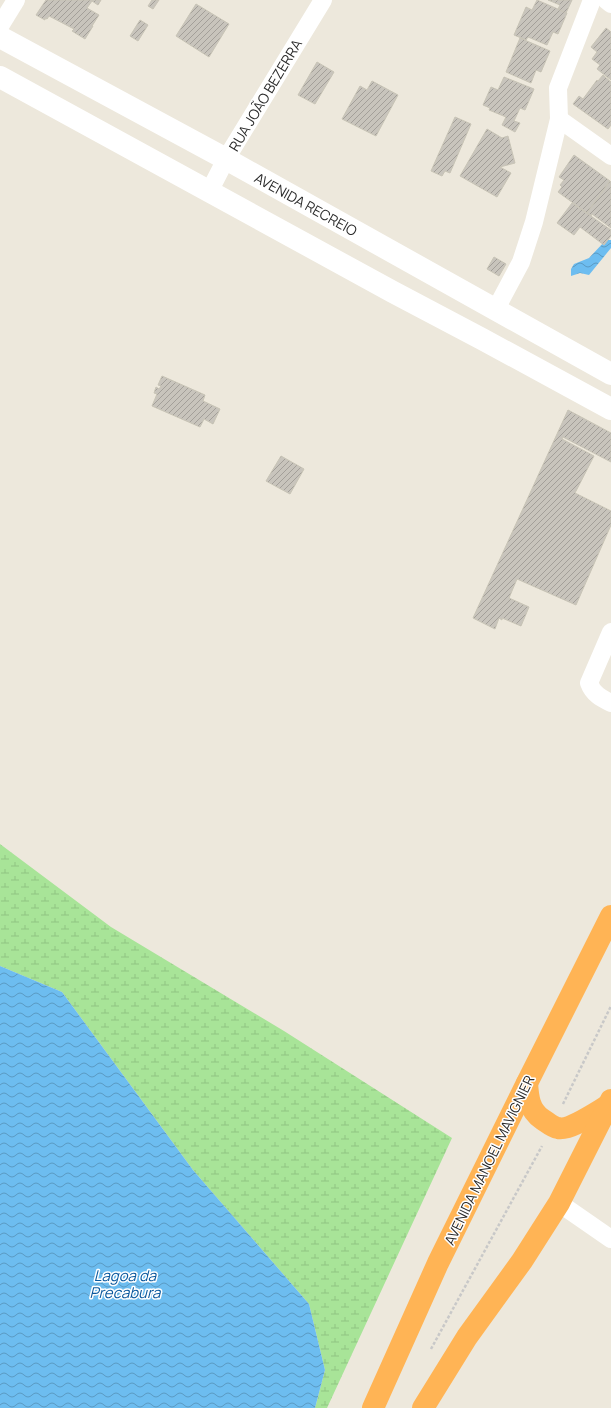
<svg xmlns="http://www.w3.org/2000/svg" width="611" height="1408" font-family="Manrope,sans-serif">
	<defs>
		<pattern id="wetland-marsh" width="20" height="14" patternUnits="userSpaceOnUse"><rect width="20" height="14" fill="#a8e498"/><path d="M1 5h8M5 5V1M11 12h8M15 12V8" fill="none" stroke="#91c483"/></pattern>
		<pattern id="water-waves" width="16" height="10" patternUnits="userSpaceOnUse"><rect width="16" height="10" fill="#6dbdf0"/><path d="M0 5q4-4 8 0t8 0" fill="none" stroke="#5a9ac3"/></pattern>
		<pattern id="building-hatch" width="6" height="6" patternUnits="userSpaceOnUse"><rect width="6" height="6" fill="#c8c4bc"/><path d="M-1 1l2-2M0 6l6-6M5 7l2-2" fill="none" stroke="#a39f99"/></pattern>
	</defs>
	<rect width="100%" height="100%" fill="#ede8dc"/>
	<path fill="url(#wetland-marsh)" d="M0 844 111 927 284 1031 452 1138 327 1408H315L325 1370 309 1304 193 1170 62 992 0 966Z"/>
	<g fill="url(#water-waves)">
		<path d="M606 240H611V248L589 275 580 273 571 276V269L574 264 589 258Z"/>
		<path d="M0 966 62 992 193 1170 309 1304 325 1370 315 1408H0Z"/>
	</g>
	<g fill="url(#building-hatch)" stroke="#c8c4b6">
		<path d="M46 0H101L98 5 92 1 87 8 99 15 92 26H93L85 39 72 31 74 29 49 16 47 19 45 18V20L36 15Z"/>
		<path d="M152 0H159L153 9 148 6Z"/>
		<path d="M537 0 567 13 558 34 553 32 547 45 528 37 526 40 514 35 526 7 532 10Z"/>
		<path d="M548 0H572L566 13 558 9 560 5Z"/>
		<path d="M196 4 229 24 209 57 176 36Z"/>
		<path d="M140 20 148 25 138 41 130 36Z"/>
		<path d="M606 28 611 32V80L597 69 600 65 592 59 597 52 591 47Z"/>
		<path d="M520 38 550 51 541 72 536 70 531 83 506 72Z"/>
		<path d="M317 62 334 72 315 104 298 95Z"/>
		<path d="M603 75 611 82V125L608 129 573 104 579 96 583 99 597 80 598 81Z"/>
		<path d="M504 77 534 89 525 110 520 108 514 121 520 123 515 132 502 125 506 117 489 110 490 108 483 105 491 87 498 90Z"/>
		<path d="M372 81 398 95 376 136 342 119 360 86 367 90Z"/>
		<path d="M455 117 471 124 450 173 445 171 442 176 431 171Z"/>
		<path d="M487 129 502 138 508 136 515 163 500 167 511 173 497 197 460 176Z"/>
		<path d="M574 155 610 181 587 213 558 192 562 187 560 185 564 180 559 177Z"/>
		<path d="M610 181 611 182V228L592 214 591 216 587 213Z"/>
		<path d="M572 203 611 230V236L604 245 580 227 574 235 557 223Z"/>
		<path d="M494 257 506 264 499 276 487 269Z"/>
		<path d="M162 376 205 395 203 401 220 409 213 424 204 419 200 427 152 406 157 394 154 393 156 387 159 389 161 386 158 385Z"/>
		<path d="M568 410 611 433V462L563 437 562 439 594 456 575 493 611 511V525L576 605 517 579 509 598 529 607 521 626 502 618V620L499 618 495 629 473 618Z"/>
		<path d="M281 456 304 469 290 494 266 481Z"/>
	</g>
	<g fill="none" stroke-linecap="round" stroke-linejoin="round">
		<g stroke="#c8c8c8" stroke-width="2.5" stroke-dasharray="3 2" stroke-linecap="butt">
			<path d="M563 1104 611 1006"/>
			<path d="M431 1349 542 1146"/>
		</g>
		<g stroke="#fff" stroke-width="18">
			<path d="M606 0 611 4"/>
			<path d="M0 26 16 0"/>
			<path d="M559 119 611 156"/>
			<path d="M209 192 226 159 323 0"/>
			<path d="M496 309 521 262 534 222 559 119 558 88 592 0"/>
			<path d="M611 632 589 683C593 694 601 698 611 703"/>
			<path d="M559 1203 611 1239"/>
		</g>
		<g stroke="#fff" stroke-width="22">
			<path d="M0 37 226 159 611 374"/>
			<path d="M0 77 393 292 482 339 611 409"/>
		</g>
		<g stroke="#ffb455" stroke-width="22">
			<path d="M527 1083C528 1097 529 1110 542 1119 547 1122 552 1127 558 1128 570 1131 598 1111 609 1105"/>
			<path d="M373 1408 438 1263 527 1083 611 916"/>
			<path d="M423 1408 467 1337 522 1261 559 1203 611 1100"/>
		</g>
	</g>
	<g text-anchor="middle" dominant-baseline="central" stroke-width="3" stroke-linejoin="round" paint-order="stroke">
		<g font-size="14" fill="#2a2a2a" stroke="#fff">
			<text transform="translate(265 95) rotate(-59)">RUA JOÃO BEZERRA</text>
			<text transform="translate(306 204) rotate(29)">AVENIDA RECREIO</text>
			<text transform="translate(489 1160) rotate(-64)">AVENIDA MANOEL MAVIGNIER</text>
		</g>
		<g font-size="15" font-style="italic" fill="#0b599e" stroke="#fff">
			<text x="125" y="1275">Lagoa da<tspan x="125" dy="17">Precabura</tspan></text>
		</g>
	</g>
</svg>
